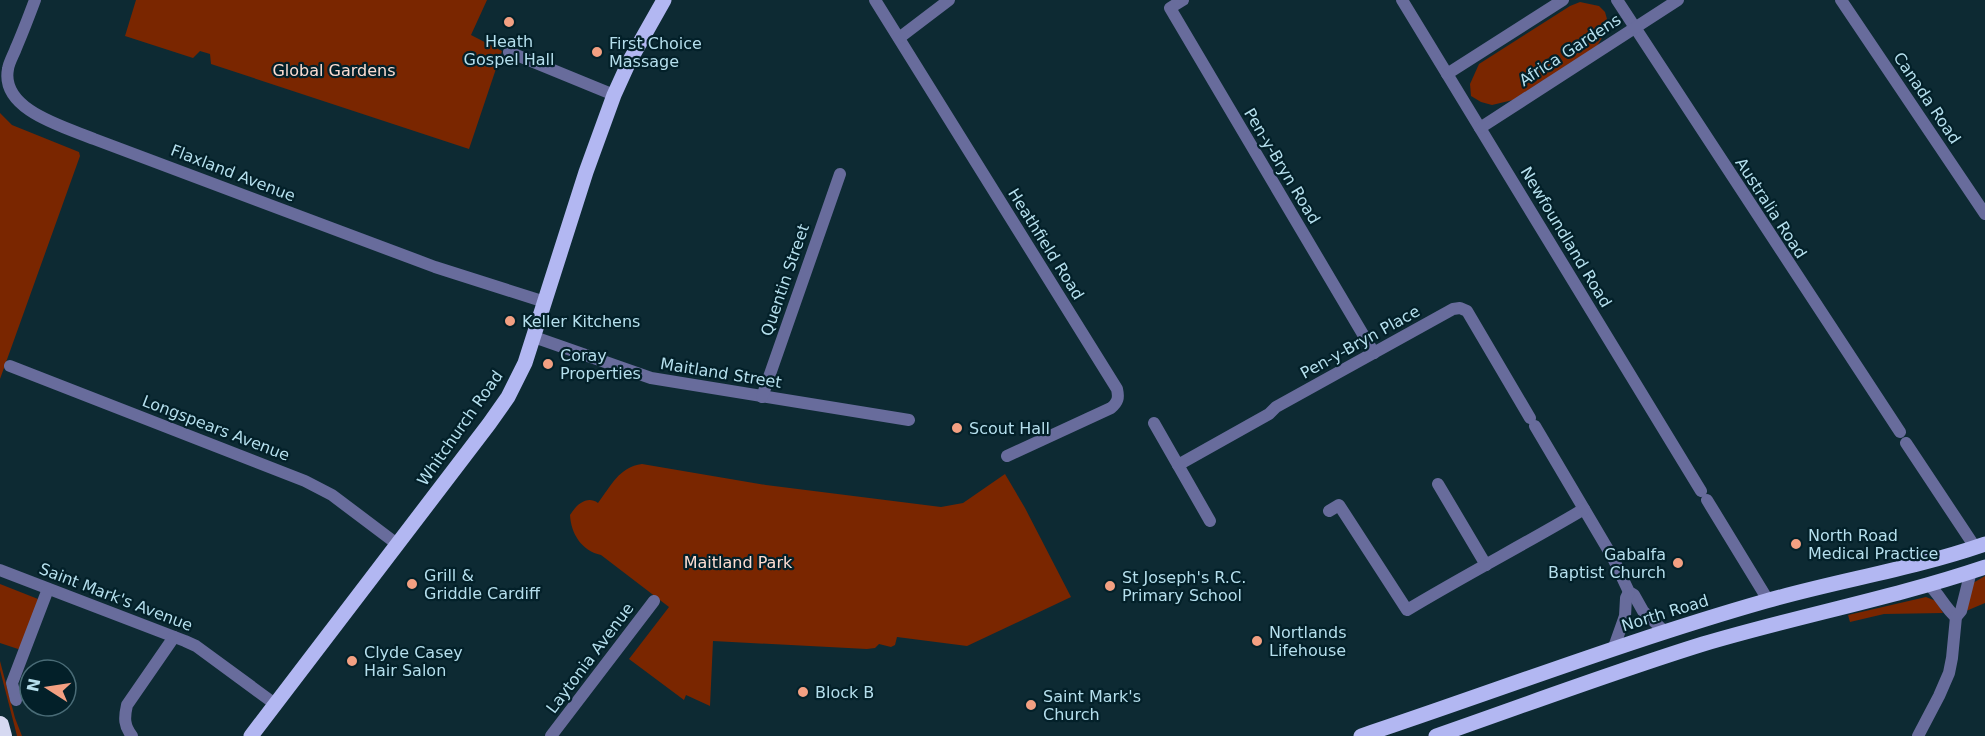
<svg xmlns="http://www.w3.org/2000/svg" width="1985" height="736" font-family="'DejaVu Sans',sans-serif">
	<rect width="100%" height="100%" fill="#0d2a33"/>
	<g fill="#7a2600">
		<path d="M136 0H487L471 35 502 51 469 149 211 64 210 54 200 51 193 58 125 36Z"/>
		<path d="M1580 2 1599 6 1605 12 1607 19V30L1597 46 1513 100 1492 105 1481 102 1471 96 1470 84 1479 64 1570 6Z"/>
		<path d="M0 113 12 125 79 152 80 156 0 379Z"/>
		<path d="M642 464 766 485 941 507 963 503 1005 474 1025 508 1071 597 967 646 897 637 895 645 891 647 879 644 875 648 867 649 713 641 710 706 686 695 684 700 629 659 669 607 601 555C582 551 571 534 570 515 576 505 587 495 598 503 611 486 619 467 642 464Z"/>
		<path d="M1985 576V603L1966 611 1973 583Z"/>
		<path d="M0 584 38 599 22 647 18 649 0 643Z"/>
		<path d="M1926 597 1936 601 1943 613 1884 614 1850 622 1848 615Z"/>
		<path d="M0 661 15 718 22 736H17L15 728 0 670Z"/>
	</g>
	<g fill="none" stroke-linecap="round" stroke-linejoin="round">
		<g stroke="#686c9c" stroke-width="12">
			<path d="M35 0C29 16 23 32 16 48 14 54 9 62 8 69 0 110 65 127 94 139L435 267 545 302"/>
			<path d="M875 0 1117 389C1119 398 1118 402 1111 408L1007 456"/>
			<path d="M1183 0 1170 8 1374 353"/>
			<path d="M1402 0 1701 491"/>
			<path d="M1617 0 1900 432"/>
			<path d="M1841 0 1985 214"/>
			<path d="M899 38 949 0"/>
			<path d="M509 52 614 95"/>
			<path d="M1447 74 1563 0"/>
			<path d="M1480 128 1678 0"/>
			<path d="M534 337 651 378 909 420"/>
			<path d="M10 366 305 481 332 495 397 544"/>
			<path d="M762 397 840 174"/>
			<path d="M1154 423 1210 521"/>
			<path d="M1535 426 1613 558 1629 592 1634 595 1643 611 1664 631"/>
			<path d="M1906 443 1975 547"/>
			<path d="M1178 465 1269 414 1276 407 1453 309 1460 308 1467 311 1530 418"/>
			<path d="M1438 484 1486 565"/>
			<path d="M1707 500 1768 600"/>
			<path d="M1329 511 1339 505 1407 610C1465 575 1525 544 1584 509"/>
			<path d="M0 570 185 641 196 646 275 704"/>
			<path d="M1929 585C1940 595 1945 608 1956 617"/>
			<path d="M1614 647 1625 616 1626 598 1629 592"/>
			<path d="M16 700 12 683 48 589"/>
			<path d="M132 736C124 726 124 718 127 705L174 637"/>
			<path d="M551 736 654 601"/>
			<path d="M1918 736 1939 696 1949 673 1952 658 1956 617 1961 611 1971 571"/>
		</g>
		<g stroke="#b2b7f2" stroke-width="15">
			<path d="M251 736 489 424 508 397 525 363 586 172 614 95 629 62 664 0"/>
			<path d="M1361 736C1496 691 1629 640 1766 601 1839 580 1913 569 1985 544"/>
			<path d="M1436 736C1525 705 1613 672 1703 644 1797 616 1893 598 1985 567"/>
		</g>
		<path stroke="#d6d9f1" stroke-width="18" d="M0 725 3 736"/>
	</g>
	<g fill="#f3a082" stroke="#032029" stroke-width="2">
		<circle cx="509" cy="22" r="6"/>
		<circle cx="597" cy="52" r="6"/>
		<circle cx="510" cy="321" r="6"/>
		<circle cx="548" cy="364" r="6"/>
		<circle cx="957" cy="428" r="6"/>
		<circle cx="1796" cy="544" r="6"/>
		<circle cx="1678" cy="563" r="6"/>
		<circle cx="412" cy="584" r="6"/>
		<circle cx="1110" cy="586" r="6"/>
		<circle cx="1257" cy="641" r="6"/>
		<circle cx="352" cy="661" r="6"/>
		<circle cx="803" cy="692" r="6"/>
		<circle cx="1031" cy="705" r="6"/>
	</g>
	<g text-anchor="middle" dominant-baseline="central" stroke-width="4.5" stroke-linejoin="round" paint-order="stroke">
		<g font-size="16" fill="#b5dfed" stroke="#032029" text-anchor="start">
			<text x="509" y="41" text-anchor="middle">Heath<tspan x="509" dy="18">Gospel Hall</tspan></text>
			<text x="609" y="43">First Choice<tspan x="609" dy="18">Massage</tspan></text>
			<text x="522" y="321">Keller Kitchens</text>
			<text x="560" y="355">Coray<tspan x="560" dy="18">Properties</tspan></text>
			<text x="969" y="428">Scout Hall</text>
			<text x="1808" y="535">North Road<tspan x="1808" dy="18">Medical Practice</tspan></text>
			<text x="1666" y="554" text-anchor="end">Gabalfa<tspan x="1666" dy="18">Baptist Church</tspan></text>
			<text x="424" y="575">Grill &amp;<tspan x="424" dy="18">Griddle Cardiff</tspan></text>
			<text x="1122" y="577">St Joseph's R.C.<tspan x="1122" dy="18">Primary School</tspan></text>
			<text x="1269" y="632">Nortlands<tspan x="1269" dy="18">Lifehouse</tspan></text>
			<text x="364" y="652">Clyde Casey<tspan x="364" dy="18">Hair Salon</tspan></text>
			<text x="815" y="692">Block B</text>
			<text x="1043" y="696">Saint Mark's<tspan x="1043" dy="18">Church</tspan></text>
		</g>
		<g font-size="16" fill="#b5dfed" stroke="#032029">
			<text transform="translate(1570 50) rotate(-33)">Africa Gardens</text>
			<text transform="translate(1927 98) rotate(56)">Canada Road</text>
			<text transform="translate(1282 166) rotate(59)">Pen-y-Bryn Road</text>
			<text transform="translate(233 173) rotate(21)">Flaxland Avenue</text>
			<text transform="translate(1771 208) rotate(57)">Australia Road</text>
			<text transform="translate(1566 237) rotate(59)">Newfoundland Road</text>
			<text transform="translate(1046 244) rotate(58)">Heathfield Road</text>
			<text transform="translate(785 280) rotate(-71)">Quentin Street</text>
			<text transform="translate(1360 342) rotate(-29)">Pen-y-Bryn Place</text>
			<text transform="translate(721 373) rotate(9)">Maitland Street</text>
			<text transform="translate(216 428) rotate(21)">Longspears Avenue</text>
			<text transform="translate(460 428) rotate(-55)">Whitchurch Road</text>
			<text transform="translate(116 597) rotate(21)">Saint Mark's Avenue</text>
			<text transform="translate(1665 613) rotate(-17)">North Road</text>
			<text transform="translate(590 658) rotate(-53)">Laytonia Avenue</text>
		</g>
		<g font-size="16" fill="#fddcd1" stroke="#032029">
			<text x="334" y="70">Global Gardens</text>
			<text x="738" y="562">Maitland Park</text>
		</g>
	</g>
	<g transform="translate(48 688) rotate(282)"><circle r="28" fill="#032029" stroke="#4a6c77" stroke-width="1.5"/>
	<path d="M0-4.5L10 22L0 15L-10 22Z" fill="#f3a082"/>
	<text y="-9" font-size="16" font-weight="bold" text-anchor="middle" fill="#b5dfed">N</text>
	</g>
</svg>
